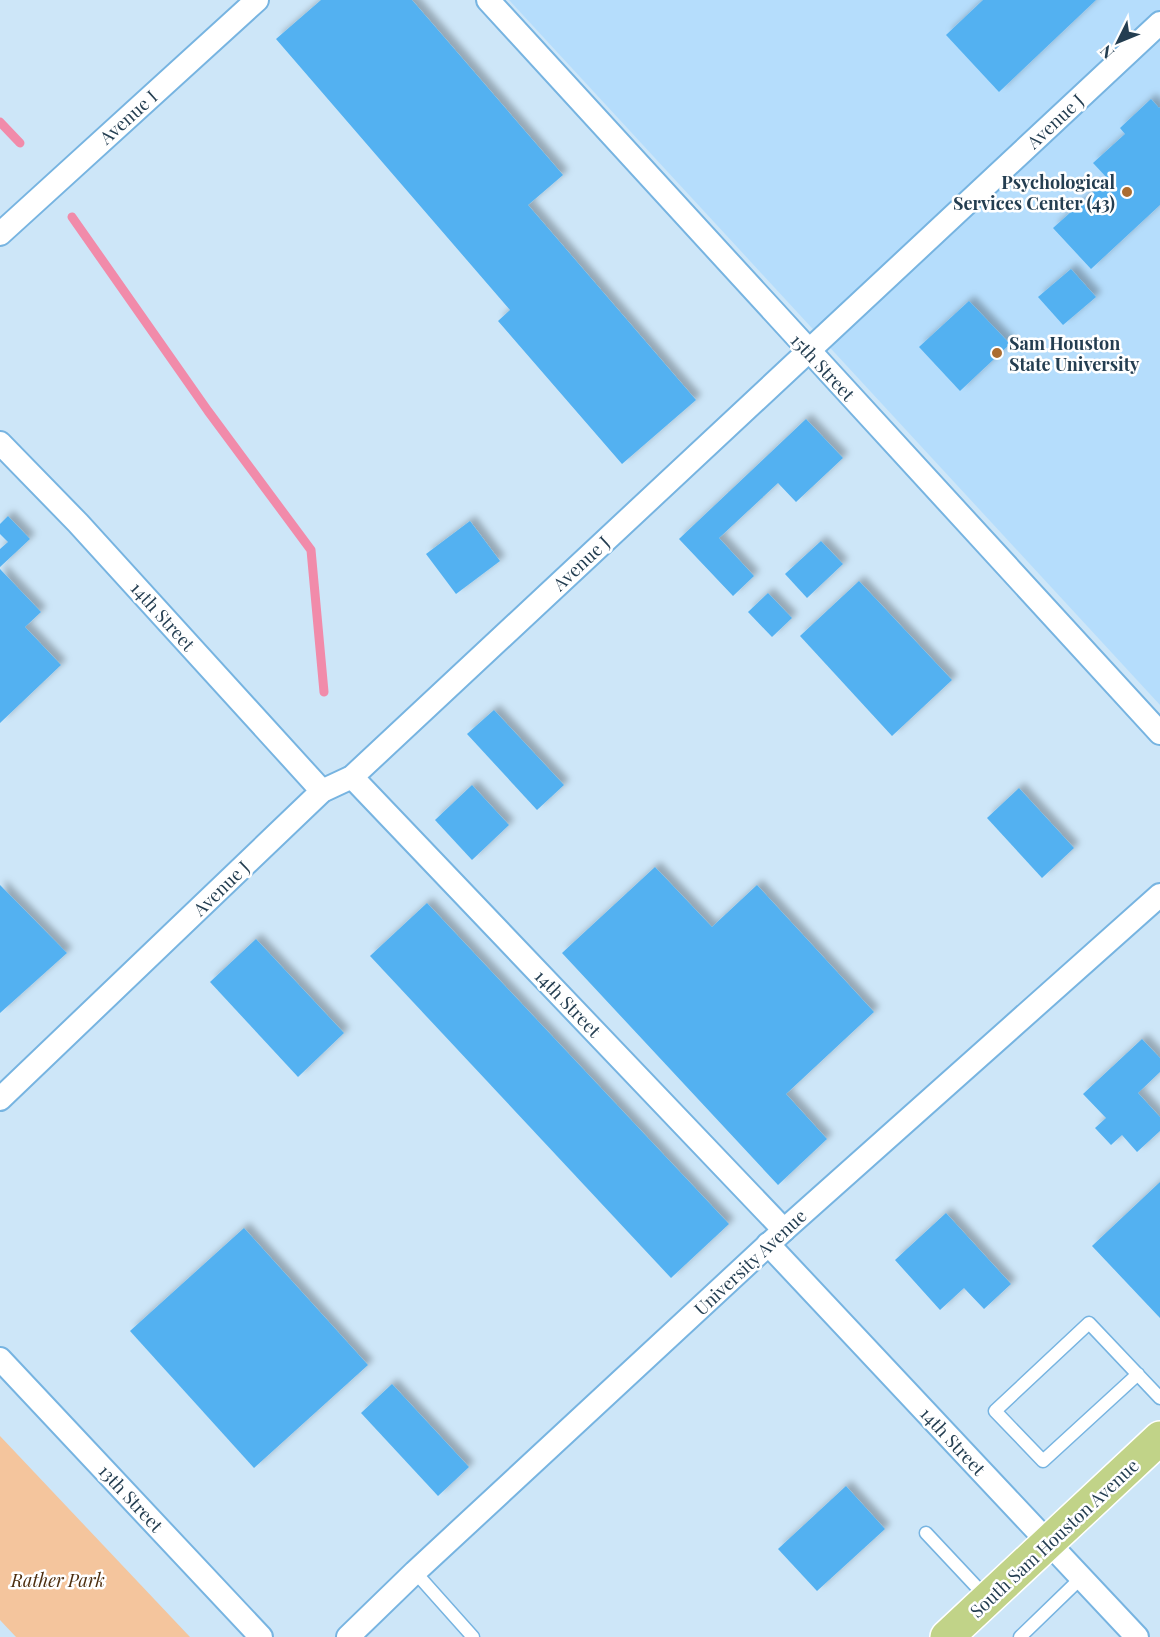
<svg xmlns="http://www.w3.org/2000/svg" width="1160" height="1637" font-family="'Playfair Display',serif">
	<defs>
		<filter id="shadow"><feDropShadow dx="5.5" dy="-5.5" stdDeviation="3" flood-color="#0004"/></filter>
	</defs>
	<rect width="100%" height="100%" fill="#cde6f8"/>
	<path fill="#b5ddfc" d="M509 0H1160V705Z"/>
	<path fill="#f4c59d" d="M0 1436 190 1637H16L0 1620Z"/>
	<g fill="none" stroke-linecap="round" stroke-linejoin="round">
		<g stroke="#f18baa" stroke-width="9">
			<path d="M0 122 20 143"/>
			<path d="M72 217 208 411 311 550 324 692"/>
		</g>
	</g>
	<g fill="#53b1f1" filter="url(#shadow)">
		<path d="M321 0H412L563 175 528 205 696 400 622 464 498 321 510 310 276 39Z"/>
		<path d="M983 0H1096L999 92 946 35Z"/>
		<path d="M1151 99 1159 108 1160 107V205L1091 269 1053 228 1108 179 1093 163 1125 134 1120 128Z"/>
		<path d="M1071 269 1096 297 1063 325 1038 297Z"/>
		<path d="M969 301 1010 344 960 391 919 347Z"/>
		<path d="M806 419 843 458 796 502 778 483 719 538 754 576 733 596 679 539Z"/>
		<path d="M8 516 30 539 0 567V549L8 542 0 534V524Z"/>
		<path d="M470 521 500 561 456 594 426 554Z"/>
		<path d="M821 541 843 564 807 598 785 574Z"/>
		<path d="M0 569 41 612 25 627 61 665 0 723Z"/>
		<path d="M859 581 952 680 892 736 800 636Z"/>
		<path d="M768 593 792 618 772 637 748 612Z"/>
		<path d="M494 710 564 785 537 810 467 734Z"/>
		<path d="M472 785 509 825 472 860 435 820Z"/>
		<path d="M1019 788 1074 848 1042 878 987 818Z"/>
		<path d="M655 867 712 927 757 885 874 1012 786 1094 827 1139 778 1185 562 953Z"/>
		<path d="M0 885 67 953 0 1013Z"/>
		<path d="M427 903 729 1224 671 1278 370 956Z"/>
		<path d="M256 939 344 1033 298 1077 210 982Z"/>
		<path d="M1142 1039 1160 1058V1072L1138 1093 1160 1117V1131L1137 1152 1122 1135 1111 1145 1095 1128 1106 1118 1083 1094Z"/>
		<path d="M1160 1182V1318L1092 1246Z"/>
		<path d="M946 1213 1011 1284 984 1309 964 1288 940 1310 895 1260Z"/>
		<path d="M244 1228 368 1365 254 1468 130 1331Z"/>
		<path d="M392 1384 469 1467 438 1496 361 1413Z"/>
		<path d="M846 1486 885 1529 817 1591 778 1549Z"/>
	</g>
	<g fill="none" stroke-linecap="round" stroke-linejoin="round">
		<g stroke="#77b4e1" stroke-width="15">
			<g id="service">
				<path d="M1138 1374 1043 1461 995 1411 1089 1323 1160 1398"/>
				<path d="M926 1533 987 1598"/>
				<path d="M415 1572 473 1637"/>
				<path d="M1020 1637 1081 1578"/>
			</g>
		</g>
		<g stroke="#77b4e1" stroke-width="26">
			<g id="minor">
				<path d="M488 0 1160 733"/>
				<path d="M0 234 257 0"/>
				<path d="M0 443 78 523 322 791"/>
				<path d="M352 777 784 1230"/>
				<path d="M0 1099 322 791 352 777 1160 23"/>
				<path d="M768 1244 1137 1637"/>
				<path d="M0 1359 261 1637"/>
				<path d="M348 1637 415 1572 784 1230 1160 895"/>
			</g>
		</g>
		<g stroke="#fff" stroke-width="36">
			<path id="primary" d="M947 1637 1160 1438"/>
		</g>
		<use href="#service" stroke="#fff" stroke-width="12"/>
		<use href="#minor" stroke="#fff" stroke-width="22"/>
		<use href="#primary" stroke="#c1d388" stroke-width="33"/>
	</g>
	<g fill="#ab6d32" stroke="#fff" stroke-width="2">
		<circle cx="1127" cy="192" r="6"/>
		<circle cx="997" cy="353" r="6"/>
	</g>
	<g text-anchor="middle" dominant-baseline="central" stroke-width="5" stroke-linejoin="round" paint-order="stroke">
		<g font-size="18" fill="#243e51" stroke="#fff">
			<text transform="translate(128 117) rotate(-42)">Avenue I</text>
			<text transform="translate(1055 121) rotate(-43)">Avenue J</text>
			<text transform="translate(823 367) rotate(47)">15th Street</text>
			<text transform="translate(581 563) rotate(-43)">Avenue J</text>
			<text transform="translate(163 616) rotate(48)">14th Street</text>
			<text transform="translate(221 888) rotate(-44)">Avenue J</text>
			<text transform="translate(568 1003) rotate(46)">14th Street</text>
			<text transform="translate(750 1262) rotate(-43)">University Avenue</text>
			<text transform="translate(953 1441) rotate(47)">14th Street</text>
			<text transform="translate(131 1498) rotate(47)">13th Street</text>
			<text transform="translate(1054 1538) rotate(-43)">South Sam Houston Avenue</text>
		</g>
		<g font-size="18" font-weight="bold" fill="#243e51" stroke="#fff" text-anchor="end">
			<text x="1115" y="182">Psychological<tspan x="1115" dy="21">Services Center (43)</tspan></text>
			<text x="1009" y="343" text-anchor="start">Sam Houston<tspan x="1009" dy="21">State University</tspan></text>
		</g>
		<g font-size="18" font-style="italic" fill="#4d2e0f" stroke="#fff">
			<text x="58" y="1580">Rather Park</text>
		</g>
	</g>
	<g transform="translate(1118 42) rotate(227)" stroke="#ffffff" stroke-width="4.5" paint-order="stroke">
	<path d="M0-4.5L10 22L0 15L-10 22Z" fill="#243e51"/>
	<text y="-9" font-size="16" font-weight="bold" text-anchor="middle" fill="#243e51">N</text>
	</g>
</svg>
